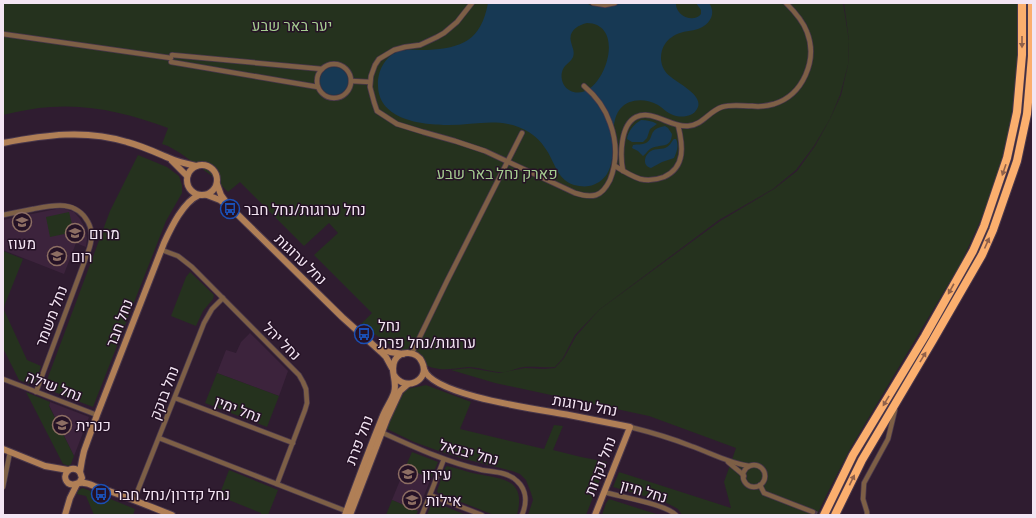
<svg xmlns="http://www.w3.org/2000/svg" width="1036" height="518" font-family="'Titillium Web',Heebo,sans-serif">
	<rect width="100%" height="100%" fill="#2f1c30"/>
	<g fill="#3c233c">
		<path d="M56 209H65L74 212 80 219 85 228 87 239 86 247 76 243 64 274 3 250V220Z"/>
		<path d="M250 333 288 371 279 396 217 373 226 350 236 353 241 342Z"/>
		<path d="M50 402 89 417 74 456 49 405Z"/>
		<path d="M405 468 431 478 418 511 392 500Z"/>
	</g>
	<g fill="#25321e">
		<path d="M3 3H843L849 41 848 65 840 95 830 119 814 146 796 170 773 189 719 220 599 310 575 335 563 358 555 367C544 368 534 366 524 367 515 368 507 374 498 372 488 371 478 367 468 367 456 368 446 371 434 368 428 367 421 362 415 359 397 348 378 338 361 324L372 313 314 255 338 233 329 223 304 246 240 182 228 192 212 176 180 153 168 146 162 144 168 128C130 114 92 104 51 107 35 108 19 111 3 115Z"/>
		<path d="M844 3H1018C1020 57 1015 117 999 170 990 202 975 233 961 263L850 449 827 494 817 515H682L678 509 665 502 613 487 619 472 731 508 724 482 736 448 649 416 495 383 451 370 469 368 499 373 525 368 544 369 555 368 564 358 576 336 599 310 720 221 774 189 797 171 815 146 830 119 841 95 848 65 849 41Z"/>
		<path d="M138 155 167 167 179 176 182 185V193L166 221 93 407 44 388 110 211Z"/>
		<path d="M69 212 74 232 50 237 46 217Z"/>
		<path d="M3 251 23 259 5 304 4 310 27 360 41 366 36 381 33 384H31L26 383 19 380 3 348Z"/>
		<path d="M190 272 214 295 213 299 203 311 196 326 171 316 186 277Z"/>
		<path d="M217 373 279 396 267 427 205 403Z"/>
		<path d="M426 385 471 402 460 429 544 449 554 425 563 426 553 450 581 457 607 462 586 515H528L533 500 531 493 526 480 520 474 512 471 461 458 436 450 414 442 385 428 403 394 407 389Z"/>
		<path d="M26 392 50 402 49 406 74 456 71 464 69 466 63 464Z"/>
		<path d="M412 452 438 462 431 478 405 468Z"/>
		<path d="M447 466C457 468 467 472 477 474 505 479 526 480 517 515H494L438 493 437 491 445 468Z"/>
		<path d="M229 470 278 490 268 515H261V513L219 496Z"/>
		<path d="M83 488 135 509 133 515H94L86 496 77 494C78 491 79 489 83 488Z"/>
		<path d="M609 499 653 513 660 515H602L606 503Z"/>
		<path d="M392 500 418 511 416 515H386Z"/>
		<path d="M433 503H437L466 515H427L431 505Z"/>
	</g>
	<g fill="#173954" fill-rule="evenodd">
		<path d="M488 3H586L592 6 607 7 621 3H676C675 15 693 24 701 14V10L696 3H709C717 14 709 25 698 29 692 31 685 31 680 33 674 35 668 39 665 44 662 48 661 53 661 58 661 66 665 73 671 77 679 84 705 96 697 109 693 117 681 118 673 115 667 113 663 108 658 105 646 98 629 98 620 109 607 126 619 154 607 174 603 180 596 185 589 186 584 187 579 186 574 185 556 179 555 161 545 148 537 135 523 127 508 124 489 120 469 125 449 125 422 125 379 120 378 86 377 72 385 55 400 51 409 49 418 50 427 50 462 48 481 41 488 3ZM587 23C631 24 600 108 569 90 561 85 559 73 565 66 568 63 572 60 573 57 575 51 572 47 571 42 568 31 578 25 587 23Z"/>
		<circle cx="334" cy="81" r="14"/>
		<path d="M641 120C647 120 652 121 657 124L650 129 647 138 643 142H632L627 139C628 131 634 124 641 120Z"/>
		<path d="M665 126 668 128 672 134C671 150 660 143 650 149 647 151 646 154 643 156L638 151 632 148 633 145C637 144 642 145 646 143 655 138 647 129 665 126Z"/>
		<path d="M674 139H676C679 145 677 152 674 158L662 162 651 168C642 166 644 155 651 151 656 148 662 150 667 147 670 145 671 143 673 140Z"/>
	</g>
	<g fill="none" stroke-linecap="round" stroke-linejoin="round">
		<path stroke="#4c3a4d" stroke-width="4.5" stroke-dasharray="4.5 2" stroke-linecap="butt" d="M813 512 820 515"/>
		<g stroke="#4a384b" stroke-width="6">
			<g id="street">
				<path d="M472 3 457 22 444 33 437 37 420 45 405 47 394 50 379 59 375 65 371 76 370 87 374 102 377 111 397 124 423 132 455 141 485 151 575 193C581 195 589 197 596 195 603 193 607 186 610 180 617 162 617 142 610 123 605 108 596 96 584 86"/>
				<path d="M593 3 605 5 615 3"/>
				<path d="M3 34 171 58"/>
				<path d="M172 55 322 69"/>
				<path d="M171 62 318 87"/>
				<circle cx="334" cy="81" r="17"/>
				<path d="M351 81 370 82"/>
				<path d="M615 166C623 171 631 176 640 179 648 181 656 180 664 177 686 167 683 145 678 125"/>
				<path d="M623 171C620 156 620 125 636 117 653 109 671 128 688 126 703 125 709 111 722 107 732 104 742 106 752 106 759 107 767 106 774 104 803 95 818 60 807 32 803 21 794 11 786 3"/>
				<path d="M3 215C13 213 23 211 33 209 54 205 76 200 88 222 93 231 92 242 88 252L36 392"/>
				<path d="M162 250 178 256 192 267 299 375 303 382 306 389 307 403 305 410 277 484"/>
				<path d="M412 353 447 281 522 133"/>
				<path d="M3 379 97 415"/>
				<path d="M175 398 293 443"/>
				<path d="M630 427C650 432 671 438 691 446 711 453 728 463 749 466"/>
				<path d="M381 432C414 447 446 462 482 470 494 472 508 472 517 481 527 490 527 503 522 515"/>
				<path d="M159 438 346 511"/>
				<path d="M728 462 740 472 744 476"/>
				<circle cx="754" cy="476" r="11"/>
				<path d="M760 485 764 493 813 512"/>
				<path d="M3 487 10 452"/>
				<path d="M604 492C621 497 665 504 676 515"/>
				<path d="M430 495 482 515"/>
				<path d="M134 500 204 323 212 309 223 298"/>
				<path d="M422 515 444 459"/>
				<path d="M867 515V512L863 499 864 483 888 439 895 410"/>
			</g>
		</g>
		<g stroke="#4a384b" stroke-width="8">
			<g id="secondary">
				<path d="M3 143C45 135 85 129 127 142 142 146 155 152 169 158 178 162 187 164 196 166"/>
				<path d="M172 161 187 176"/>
				<circle cx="202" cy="180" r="15"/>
				<path d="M217 184 221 195 226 202"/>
				<path d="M207 195 220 200 231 208 342 317 381 352 386 357 392 368"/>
				<path d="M380 349 390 352 403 354"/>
				<path d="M424 369C432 396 543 410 569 415 590 419 610 423 630 427L595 515"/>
				<path d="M3 449 45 466 68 470"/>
				<path d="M80 472 82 460 84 451 97 415 164 243C171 228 183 202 199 195"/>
				<path d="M79 483 82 478 80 472C71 463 60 475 68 483 72 486 75 484 79 483 84 482 90 484 94 486 120 494 146 505 172 515"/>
				<path d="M65 515 70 498 77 484"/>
				<path d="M345 515C357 482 369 450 382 418 385 409 391 402 394 393 398 381 389 370 395 360 401 350 417 351 422 362 431 380 405 393 394 375"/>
				<path d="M350 515 387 419 400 391 408 384"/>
			</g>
		</g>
		<g stroke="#4a384b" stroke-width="10">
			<g id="highway">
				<path d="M824 515 853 455 925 336 973 251 984 226 1007 158 1017 112 1022 55V3"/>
				<path d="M835 515 862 460 933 340 982 255 993 230 1017 161 1027 114 1032 56V3"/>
			</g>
		</g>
		<use href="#street" stroke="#7d5f46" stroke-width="4.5"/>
		<use href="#secondary" stroke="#b07f56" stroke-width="6"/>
		<use href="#highway" stroke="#fbaf6e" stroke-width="8"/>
	</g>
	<defs><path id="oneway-solid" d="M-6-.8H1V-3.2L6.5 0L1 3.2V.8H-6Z"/></defs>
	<g fill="#90604a">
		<use href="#oneway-solid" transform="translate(1022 42) rotate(90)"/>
		<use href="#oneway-solid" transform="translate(1004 170) rotate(109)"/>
		<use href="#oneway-solid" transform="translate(987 243) rotate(-66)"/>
		<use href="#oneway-solid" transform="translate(951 289) rotate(119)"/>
		<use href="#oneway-solid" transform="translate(923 357) rotate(-59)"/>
		<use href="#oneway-solid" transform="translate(886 401) rotate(121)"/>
		<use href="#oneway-solid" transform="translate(852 480) rotate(-64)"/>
	</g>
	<defs>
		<g id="bus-ring" transform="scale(1)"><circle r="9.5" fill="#251226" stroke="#1a4fb4" stroke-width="1.5"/><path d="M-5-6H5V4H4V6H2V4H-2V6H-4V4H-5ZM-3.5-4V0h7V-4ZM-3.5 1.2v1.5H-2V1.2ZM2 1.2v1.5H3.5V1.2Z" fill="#1a4fb4"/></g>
		<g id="school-ring" transform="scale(1)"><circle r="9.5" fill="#251226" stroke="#8d6e63" stroke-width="1.5"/><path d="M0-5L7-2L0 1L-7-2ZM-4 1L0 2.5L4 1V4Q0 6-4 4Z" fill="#8d6e63"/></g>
	</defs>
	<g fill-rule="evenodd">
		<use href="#bus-ring" x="230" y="209"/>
		<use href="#school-ring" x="22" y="222"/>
		<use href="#school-ring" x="75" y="233"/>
		<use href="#school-ring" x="57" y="256"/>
		<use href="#bus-ring" x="364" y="334"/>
		<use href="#school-ring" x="62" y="425"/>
		<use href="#school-ring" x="408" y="474"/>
		<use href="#bus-ring" x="101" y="494"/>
		<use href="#school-ring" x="412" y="500"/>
	</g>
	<g text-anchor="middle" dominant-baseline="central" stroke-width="3" stroke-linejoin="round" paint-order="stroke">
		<g font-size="15" fill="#a5cc90" stroke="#251226">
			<text x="292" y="25">יער באר שבע</text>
			<text x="497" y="173">פארק נחל באר שבע</text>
		</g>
		<g font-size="15" fill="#f3e5f3" stroke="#251226" text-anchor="start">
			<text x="244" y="209">נחל ערוגות/נחל חבר</text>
			<text x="89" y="233">מרום</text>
			<text x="22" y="243" text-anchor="middle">מעוז</text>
			<text x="71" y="256">רום</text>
			<text x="378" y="325">נחל<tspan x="378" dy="17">ערוגות/נחל פרת</tspan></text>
			<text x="76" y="425">כנרית</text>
			<text x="422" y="474">עירון</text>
			<text x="115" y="494">נחל קדרון/נחל חבר</text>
			<text x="426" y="500">אילות</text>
		</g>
		<g font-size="15" fill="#f3e5f3" stroke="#251226">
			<text transform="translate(301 259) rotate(44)">נחל ערוגות</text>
			<text transform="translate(51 316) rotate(-69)">נחל משמר</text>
			<text transform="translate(119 323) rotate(-69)">נחל חבר</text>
			<text transform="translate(282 341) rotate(45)">נחל יהל</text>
			<text transform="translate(54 386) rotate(21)">נחל שילה</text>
			<text transform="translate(164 393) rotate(-69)">נחל בוקק</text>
			<text transform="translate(585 405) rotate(10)">נחל ערוגות</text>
			<text transform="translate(238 409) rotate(21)">נחל ימין</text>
			<text transform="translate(359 440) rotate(-69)">נחל פרת</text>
			<text transform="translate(469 452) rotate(15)">נחל יבנאל</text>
			<text transform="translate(600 466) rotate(-69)">נחל נקרות</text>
			<text transform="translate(644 491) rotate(16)">נחל חיון</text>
		</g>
	</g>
	<rect width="1036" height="518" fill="none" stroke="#f3e5f3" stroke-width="8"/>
</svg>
